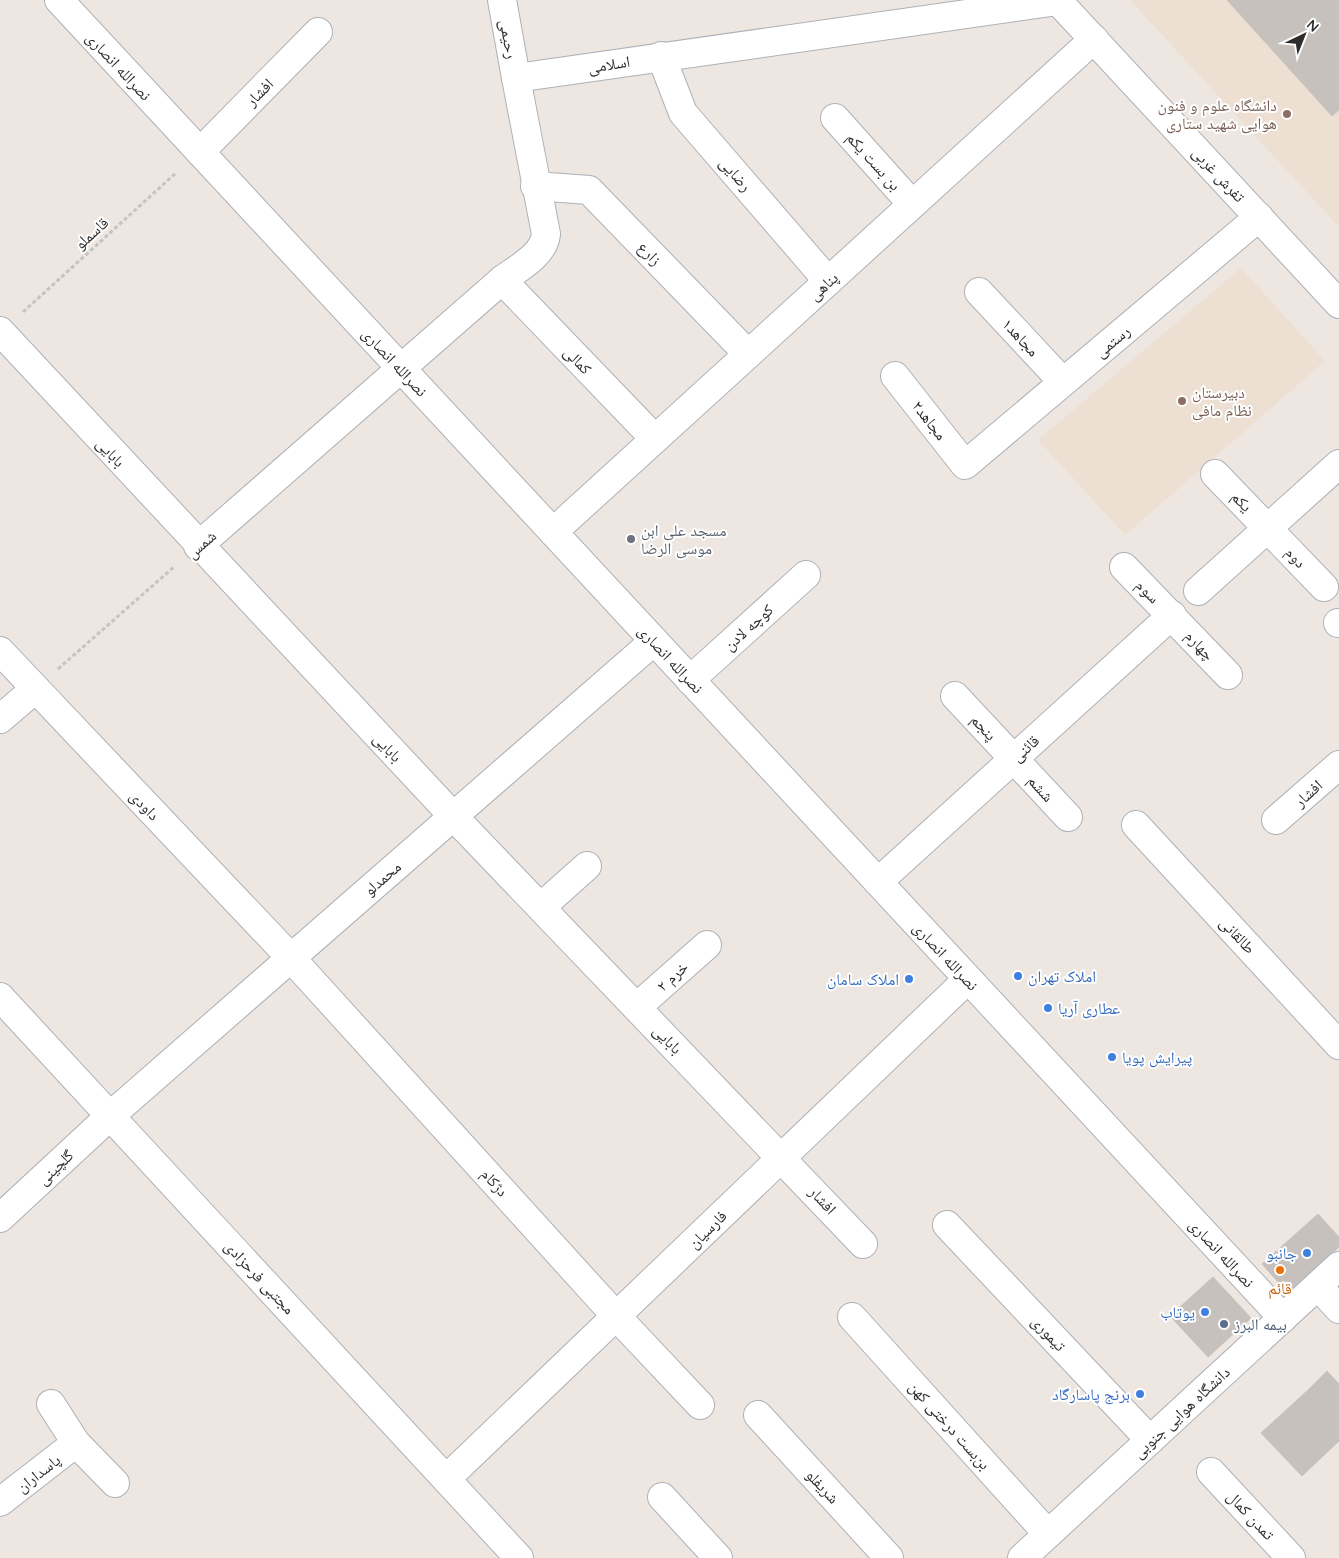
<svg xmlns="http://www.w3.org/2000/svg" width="1339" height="1558" font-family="Quicksand,'Noto Naskh Arabic',sans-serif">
	<rect width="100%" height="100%" fill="#ede6e1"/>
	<g fill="#ede0d2">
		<path d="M1130 0H1339V227Z"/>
		<path d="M1241 268 1325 361 1125 535 1038 440Z"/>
	</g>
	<g fill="#c6c1bc" stroke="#c9c2ba">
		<path d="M1227 0H1339V110L1332 116Z"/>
		<path d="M1318 1214 1339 1237V1247L1288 1293 1262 1264Z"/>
		<path d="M1213 1277 1251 1318 1208 1357 1170 1316Z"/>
		<path d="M1327 1371 1339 1384V1425L1307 1391Z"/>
		<path d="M1307 1391 1339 1425V1441L1302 1476 1261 1433Z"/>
	</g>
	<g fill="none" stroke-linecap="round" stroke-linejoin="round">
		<g stroke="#adb1b8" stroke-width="30">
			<g id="minor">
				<path d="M59 0 1283 1318"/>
				<path d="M502 0 516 78"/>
				<path d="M1057 0 1339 304"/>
				<path d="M661 56 683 113 828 281"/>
				<path d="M835 118 912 204"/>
				<path d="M200 152 318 32"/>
				<path d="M535 186 589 190 748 354"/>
				<path d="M502 280 655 439"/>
				<path d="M979 292 1063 382"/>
				<path d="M0 331 453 816 863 1244"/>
				<path d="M895 376 965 465 1259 217"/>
				<path d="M1215 474 1324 587"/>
				<path d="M553 532 1094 39"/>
				<path d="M198 546 502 280C518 268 544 255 546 234L516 78 1058 1"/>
				<path d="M1124 567 1228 675"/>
				<path d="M1198 591 1339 464"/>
				<path d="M1338 623H1339"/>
				<path d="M0 651 291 958 616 1316 700 1405"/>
				<path d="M690 680 806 575"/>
				<path d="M955 696 1068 817"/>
				<path d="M0 719 35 689"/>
				<path d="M1276 820 1339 765"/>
				<path d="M1136 825 1339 1045"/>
				<path d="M878 882 1172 615"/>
				<path d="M541 907 587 866"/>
				<path d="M0 997 519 1558"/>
				<path d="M637 1007 707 945"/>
				<path d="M0 1218 110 1116 654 641"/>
				<path d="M947 1225 1150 1440"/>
				<path d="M1318 1286 1339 1309"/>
				<path d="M852 1317 1048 1534"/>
				<path d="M51 1404 76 1443 115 1483"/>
				<path d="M758 1415 889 1558"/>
				<path d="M1211 1472 1291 1558"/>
				<path d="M446 1479 968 979"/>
				<path d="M662 1497 718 1558"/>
				<path d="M0 1502 76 1443"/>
				<path d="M1022 1558 1339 1266"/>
			</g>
		</g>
		<g stroke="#c4c4c4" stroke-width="3" stroke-dasharray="4 2.5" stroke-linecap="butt">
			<path d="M23 312 177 172"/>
			<path d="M58 669 175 566"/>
		</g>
		<use href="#minor" stroke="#fff" stroke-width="28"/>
	</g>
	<g fill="#8d6e63" stroke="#fff" stroke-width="2">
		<circle cx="1287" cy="114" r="5"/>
		<circle cx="1182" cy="401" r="5"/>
	</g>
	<circle fill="#6b7280" stroke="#fff" stroke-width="2" cx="631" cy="539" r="5"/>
	<g fill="#3f7fe0" stroke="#fff" stroke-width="2">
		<circle cx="1018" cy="976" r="5"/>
		<circle cx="909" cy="979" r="5"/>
		<circle cx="1048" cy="1008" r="5"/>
		<circle cx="1112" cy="1057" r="5"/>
		<circle cx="1307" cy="1253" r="5"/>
		<circle cx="1205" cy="1312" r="5"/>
		<circle cx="1140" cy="1394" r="5"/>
	</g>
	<circle fill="#e8710a" stroke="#fff" stroke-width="2" cx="1280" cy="1270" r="5"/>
	<circle fill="#5c6f8a" stroke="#fff" stroke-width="2" cx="1224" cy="1324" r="5"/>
	<g text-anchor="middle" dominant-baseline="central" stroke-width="4" stroke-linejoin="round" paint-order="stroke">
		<g font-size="16" fill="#2d2d2d" stroke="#fff">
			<text transform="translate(509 39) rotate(80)">رحیمی</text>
			<text transform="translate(609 64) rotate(-9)">اسلامی</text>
			<text transform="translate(119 66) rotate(47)">نصرالله انصاری</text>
			<text transform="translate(259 92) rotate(-45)">افشار</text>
			<text transform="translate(874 161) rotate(48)">بن بست یکم</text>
			<text transform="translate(736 174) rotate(49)">رضایی</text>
			<text transform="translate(1219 174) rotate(47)">تفرش غربی</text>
			<text transform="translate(91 233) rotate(-42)">قاسملو</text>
			<text transform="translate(650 253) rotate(46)">زارع</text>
			<text transform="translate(823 286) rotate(-42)">پناهی</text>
			<text transform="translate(1021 337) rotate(47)">مجاهد۱</text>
			<text transform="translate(1112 341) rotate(-40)">رستمی</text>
			<text transform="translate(578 360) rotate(46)">کمالی</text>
			<text transform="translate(395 362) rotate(47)">نصرالله انصاری</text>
			<text transform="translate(930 420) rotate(52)">مجاهد۲</text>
			<text transform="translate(111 452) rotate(47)">بابایی</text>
			<text transform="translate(1242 501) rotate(45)">یکم</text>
			<text transform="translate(201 544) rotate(-41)">شمس</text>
			<text transform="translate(1296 557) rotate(47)">دوم</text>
			<text transform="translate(1148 591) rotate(45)">سوم</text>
			<text transform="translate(748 627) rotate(-42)">کوچه لادن</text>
			<text transform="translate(1200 645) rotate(47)">چهارم</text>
			<text transform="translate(671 659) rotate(47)">نصرالله انصاری</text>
			<text transform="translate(984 727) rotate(47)">پنجم</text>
			<text transform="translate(388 747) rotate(47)">بابایی</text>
			<text transform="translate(1025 748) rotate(-42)">قائنی</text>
			<text transform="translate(1041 788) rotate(48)">ششم</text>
			<text transform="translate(1308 793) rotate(-42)">افشار</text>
			<text transform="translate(145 805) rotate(46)">داودی</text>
			<text transform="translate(382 878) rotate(-41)">محمدلو</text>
			<text transform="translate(1238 935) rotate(47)">طالقانی</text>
			<text transform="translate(946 956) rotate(47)">نصرالله انصاری</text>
			<text transform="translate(672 976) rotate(-42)">خرم ۲</text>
			<text transform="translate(668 1039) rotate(46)">بابایی</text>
			<text transform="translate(55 1167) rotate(-43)">گلچینی</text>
			<text transform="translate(495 1182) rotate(48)">دژکام</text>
			<text transform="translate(823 1200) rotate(47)">افشار</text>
			<text transform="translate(707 1229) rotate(-44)">فارسیان</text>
			<text transform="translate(1222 1253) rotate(47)">نصرالله انصاری</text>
			<text transform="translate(260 1277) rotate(47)">مجتبی فرحزادی</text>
			<text transform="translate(1049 1333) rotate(47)">تیموری</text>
			<text transform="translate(1181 1412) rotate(-43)">دانشگاه هوایی جنوبی</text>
			<text transform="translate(950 1425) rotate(48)">بن‌بست درختی کهن</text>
			<text transform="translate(38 1473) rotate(-38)">پاسداران</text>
			<text transform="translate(823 1486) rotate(47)">شریفلو</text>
			<text transform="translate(1251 1515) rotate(47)">تمدن کمال</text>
		</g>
		<g font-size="16" fill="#785e54" stroke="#fff" text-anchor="end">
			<text x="1277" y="105">دانشگاه علوم و فنون<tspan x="1277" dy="18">هوایی شهید ستاری</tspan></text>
			<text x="1192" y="392" text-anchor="start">دبیرستان<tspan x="1192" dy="18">نظام مافی</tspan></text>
		</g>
		<g font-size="16" fill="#5b616d" stroke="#fff" text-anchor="start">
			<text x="641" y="530">مسجد علی ابن<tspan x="641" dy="18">موسی الرضا</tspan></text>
		</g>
		<g font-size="16" fill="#366cbe" stroke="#fff" text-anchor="end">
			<text x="1028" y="976" text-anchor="start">املاک تهران</text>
			<text x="899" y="979">املاک سامان</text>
			<text x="1058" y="1008" text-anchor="start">عطاری آریا</text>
			<text x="1122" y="1057" text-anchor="start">پیرایش پویا</text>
			<text x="1297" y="1253">جانبو</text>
			<text x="1195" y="1312">یوتاب</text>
			<text x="1130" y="1394">برنج پاسارگاد</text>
		</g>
		<g font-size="16" fill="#c56008" stroke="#fff">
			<text x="1280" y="1288">قائم</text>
		</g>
		<g font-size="16" fill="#4e5e75" stroke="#fff" text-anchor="start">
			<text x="1234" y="1324">بیمه البرز</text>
		</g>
	</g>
	<g transform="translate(1304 35) rotate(43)" stroke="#ffffff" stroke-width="4" paint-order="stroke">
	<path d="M0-4L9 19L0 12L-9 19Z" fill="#2d2d2d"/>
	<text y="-8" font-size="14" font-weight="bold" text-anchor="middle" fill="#2d2d2d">N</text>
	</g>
</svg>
